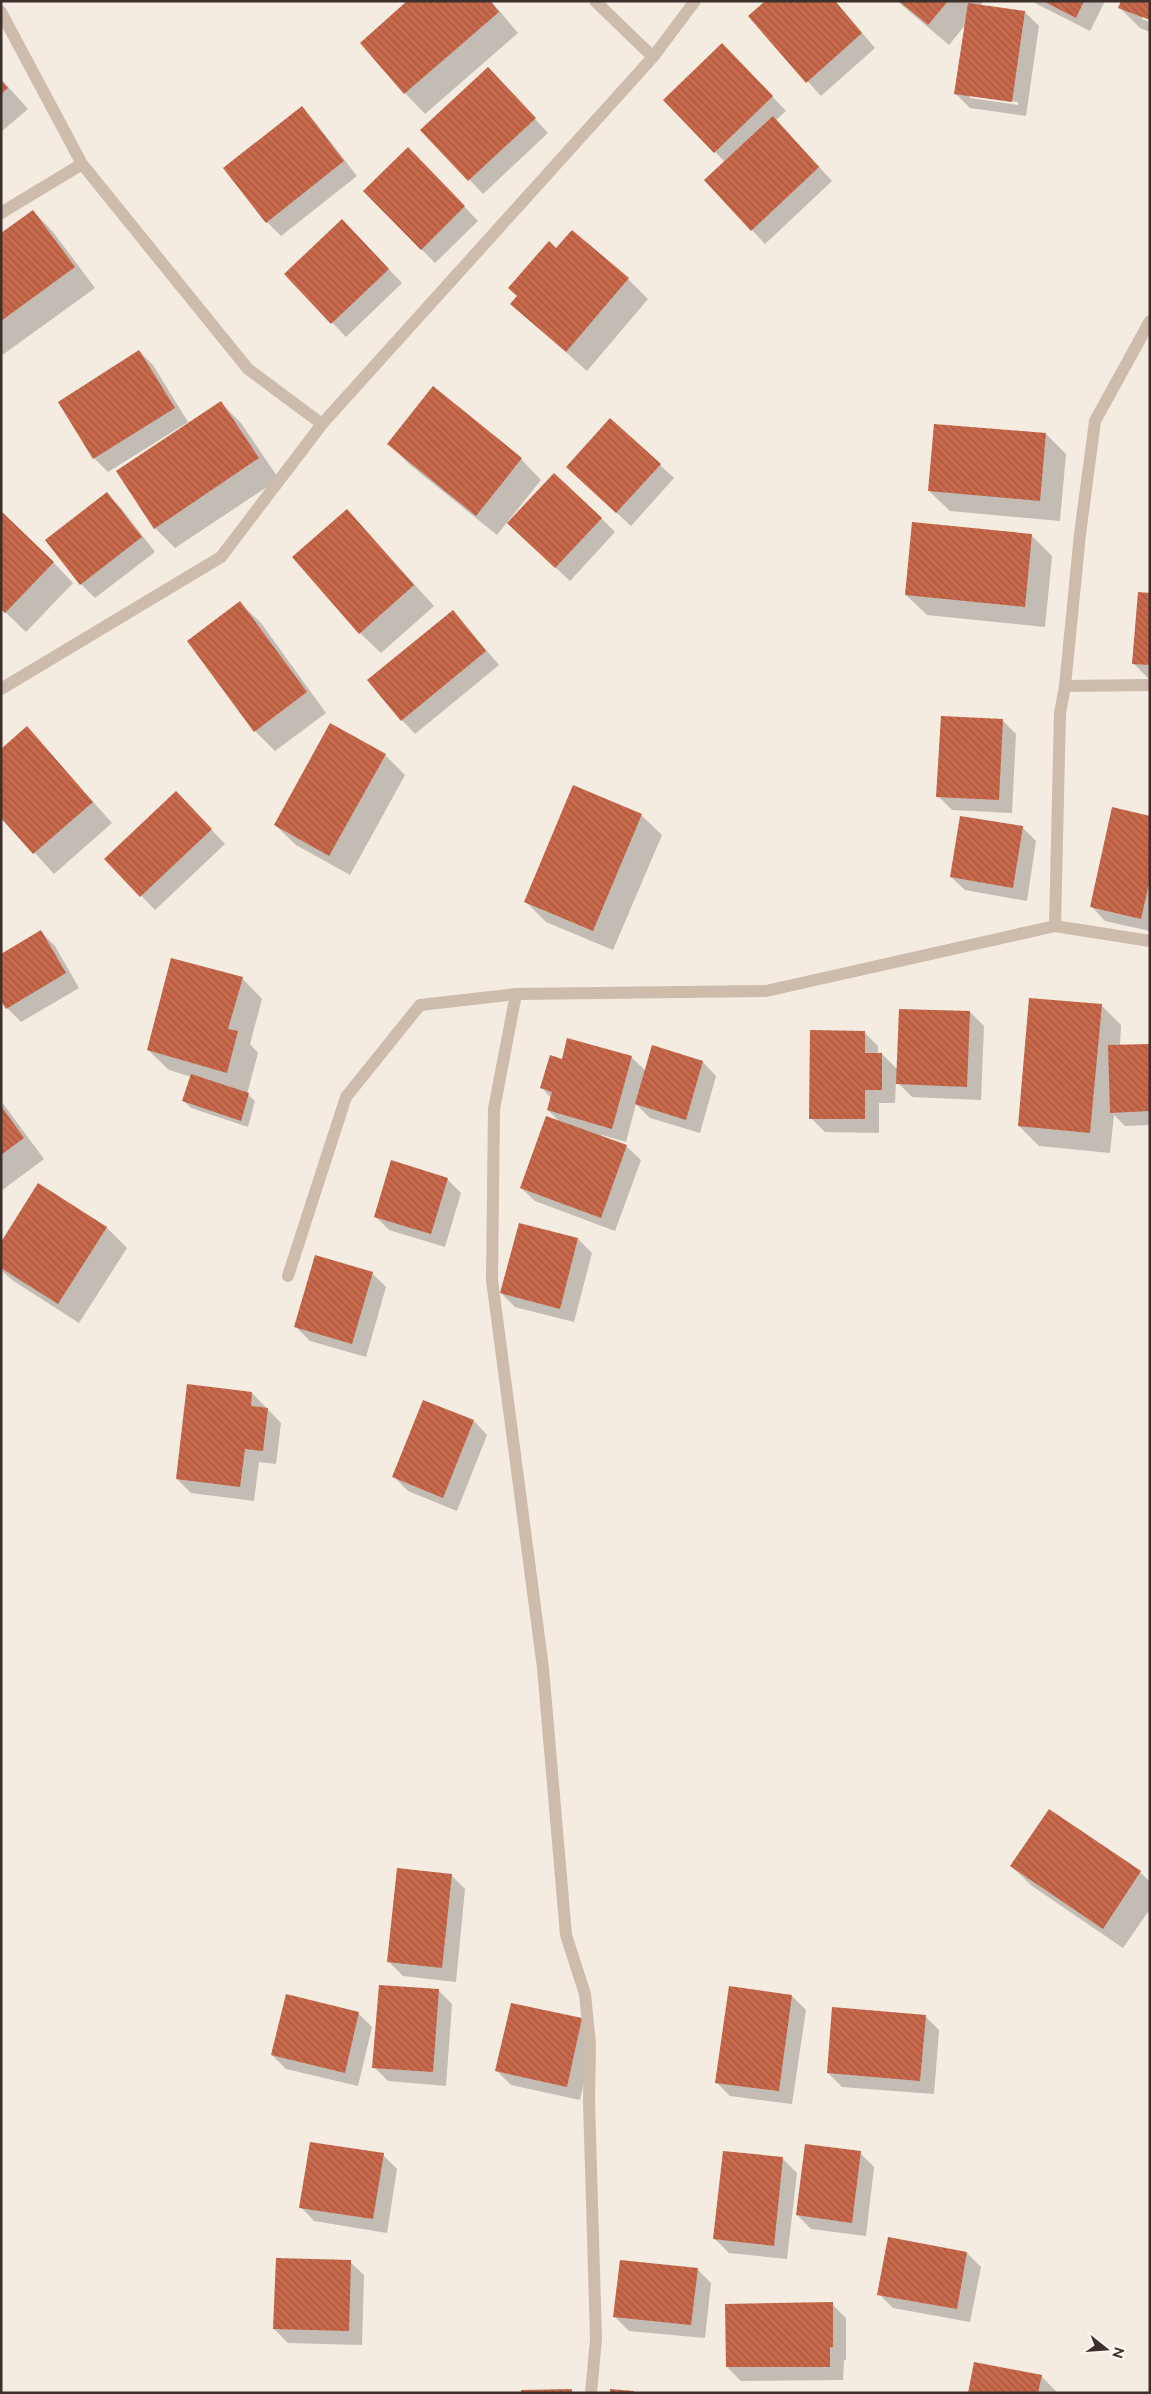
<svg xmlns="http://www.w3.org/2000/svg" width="1151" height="2394" font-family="Raleway,sans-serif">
	<defs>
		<pattern id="building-back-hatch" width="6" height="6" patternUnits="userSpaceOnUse" patternTransform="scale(1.25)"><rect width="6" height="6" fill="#c8694b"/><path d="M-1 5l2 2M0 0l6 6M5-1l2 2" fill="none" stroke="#a4573f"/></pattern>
	</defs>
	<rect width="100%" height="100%" fill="#f4ebe1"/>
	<g fill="#0003" fill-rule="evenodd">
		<path d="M409 1H491L518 33 425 114 405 93Z"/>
		<path d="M835 1 875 48 821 96 749 16Z"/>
		<path d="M897 1H984L980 6 1025 12 1039 26 1026 116 970 108 956 94 966 24 949 45ZM970 95 1018 102V105L970 98Z"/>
		<path d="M1031 1H1105L1090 31Z"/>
		<path d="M1119 7 1142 16V19L1150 22V32L1140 28Z"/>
		<path d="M736 58 786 111 776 120 832 181 765 244 752 230 725 162 665 100Z"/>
		<path d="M1 79 28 109 1 132Z"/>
		<path d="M502 83 548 133 483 194 422 130Z"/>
		<path d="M302 108 315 122 357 176 281 236 267 222Z"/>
		<path d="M422 163 478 221 435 263 365 191Z"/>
		<path d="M33 211 53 232 95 288 1 356V235Z"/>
		<path d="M356 235 402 283 346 337 286 274Z"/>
		<path d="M556 250 628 279 648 299 587 371 512 304Z"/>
		<path d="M139 351 153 365 188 422 108 472 94 458 59 402Z"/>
		<path d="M221 403 241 423 279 479 175 548 155 528Z"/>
		<path d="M1046 434 1066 454 1060 521 950 511 929 491Z"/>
		<path d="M389 444 521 459 541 480 497 535 409 464Z"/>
		<path d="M660 465 674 478 631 526 582 481Z"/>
		<path d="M107 494 121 508 155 552 95 598 81 584Z"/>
		<path d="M347 510 434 606 381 653 360 633Z"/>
		<path d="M601 518 615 532 570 581 523 537Z"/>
		<path d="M1032 536 1052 556 1045 627 927 615 906 595Z"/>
		<path d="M53 562 73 583 26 632 1 608Z"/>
		<path d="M1150 594V680L1133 663Z"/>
		<path d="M240 603 261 623 326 713 275 751 255 731Z"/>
		<path d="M453 611 499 665 415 734 402 720Z"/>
		<path d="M1002 720 1016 734 1012 813 952 810 938 796Z"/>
		<path d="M27 728 112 823 54 874 1 816Z"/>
		<path d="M385 755 405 775 350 875 296 845 275 825Z"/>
		<path d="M189 806 225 844 155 910 106 859Z"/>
		<path d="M641 815 662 835 613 950 546 922 525 901Z"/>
		<path d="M1150 817V931L1105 921 1092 907Z"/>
		<path d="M1022 827 1036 841 1027 901 965 890 951 877Z"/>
		<path d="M41 932 55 946 79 988 21 1022 7 1008Z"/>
		<path d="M242 978 262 999 250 1044 258 1053 247 1094 255 1101 248 1127 191 1108 184 1101 192 1077 169 1070 148 1050Z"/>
		<path d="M1101 1005 1121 1025 1120 1046 1150 1045V1125L1125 1126 1114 1115 1110 1153 1039 1146 1019 1126Z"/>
		<path d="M970 1012 984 1026 981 1100 912 1097 896 1081 895 1103H879V1133L825 1132 811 1118 864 1032 878 1046V1054H882L898 1070Z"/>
		<path d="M568 1040 632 1058 646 1071 703 1062 716 1076 700 1133 650 1118 636 1104 626 1142 602 1135V1137L627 1147 641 1160 615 1231 535 1201 521 1188 560 1122 548 1110 551 1098 542 1088 563 1061Z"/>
		<path d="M1 1101 44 1159 1 1191Z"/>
		<path d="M447 1179 461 1193 445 1247 389 1230 375 1216Z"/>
		<path d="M39 1185 107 1228 127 1248 79 1323 12 1280 1 1270V1244Z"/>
		<path d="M578 1239 592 1253 574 1322 515 1307 501 1293Z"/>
		<path d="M372 1273 386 1287 366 1357 310 1341 296 1327Z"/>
		<path d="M252 1393 281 1423 276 1464 259 1462 254 1501 191 1493 177 1479Z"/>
		<path d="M474 1421 487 1435 457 1511 408 1491 394 1477Z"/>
		<path d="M1049 1810 1140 1872 1150 1882V1909L1123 1948 1032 1886 1011 1866Z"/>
		<path d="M451 1875 465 1889 456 1982 403 1976 389 1962Z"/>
		<path d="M438 1990 452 2004 446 2086 388 2081 374 2067Z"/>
		<path d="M792 1996 806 2010 792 2104 730 2096 716 2082Z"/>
		<path d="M358 2013 372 2027 358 2086 286 2069 272 2055Z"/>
		<path d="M925 2016 939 2030 934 2094 842 2087 828 2073Z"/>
		<path d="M581 2019 595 2033 580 2100 511 2085 497 2071Z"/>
		<path d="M724 2152 783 2159 797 2173 787 2259 729 2253 715 2239Z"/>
		<path d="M860 2153 874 2167 866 2236 811 2229 797 2215Z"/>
		<path d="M383 2155 397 2169 387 2233 314 2221 301 2207Z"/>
		<path d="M967 2253 981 2267 970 2322 893 2308 879 2294Z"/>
		<path d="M350 2262 364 2275 362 2345 288 2343 274 2329Z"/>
		<path d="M697 2269 711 2283 705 2338 629 2331 615 2317Z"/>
		<path d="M832 2304 846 2318V2360H844L843 2380 741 2381 727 2367Z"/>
		<path d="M1041 2376 1058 2393H970Z"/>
	</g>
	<g fill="url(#building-back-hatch)">
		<path d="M407 1H490L499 12 404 94 360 43Z"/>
		<path d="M765 1H835L862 33 806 83 748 16Z"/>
		<path d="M899 1H948L928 25Z"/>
		<path d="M1043 1H1084L1076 18Z"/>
		<path d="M1121 1H1150V20L1118 8Z"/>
		<path d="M968 3 1025 11 1012 102 954 94Z"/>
		<path d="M722 43 773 96 714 153 663 100Z"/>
		<path d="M488 67 536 118 468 181 420 130Z"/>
		<path d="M1 80 8 88 1 94Z"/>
		<path d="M302 106 344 161 266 223 223 168Z"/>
		<path d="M773 116 819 167 751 231 704 180Z"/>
		<path d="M408 147 465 206 421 250 363 191Z"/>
		<path d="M33 210 75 267 1 321V233Z"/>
		<path d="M342 219 389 269 331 324 284 274Z"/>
		<path d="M572 230 629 278 566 352 510 304 517 296 508 288 549 241 556 248Z"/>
		<path d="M139 350 175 408 93 459 58 402Z"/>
		<path d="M433 386 522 458 476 516 387 444Z"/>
		<path d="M221 401 259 458 154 529 116 471Z"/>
		<path d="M610 418 661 464 616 513 566 467Z"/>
		<path d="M934 424 1046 433 1040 501 928 491Z"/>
		<path d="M554 473 602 518 555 568 507 523Z"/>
		<path d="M107 492 142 537 80 585 45 540Z"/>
		<path d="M347 509 414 585 359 634 292 557Z"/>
		<path d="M1 511 54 562 5 613 1 609Z"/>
		<path d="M912 522 1032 534 1025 607 905 595Z"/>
		<path d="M1138 592 1150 593V665L1132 664Z"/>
		<path d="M240 601 307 692 254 732 187 641Z"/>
		<path d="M453 610 486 651 401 721 367 680Z"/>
		<path d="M941 716 1003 719 999 800 936 797Z"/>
		<path d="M330 723 386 754 329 856 274 825Z"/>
		<path d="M27 726 93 802 33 854 1 818V749Z"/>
		<path d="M573 785 642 814 593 931 524 902Z"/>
		<path d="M176 791 212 829 140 897 104 859Z"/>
		<path d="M1112 807 1150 816V879L1141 919 1090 907Z"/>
		<path d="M960 816 1023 826 1013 888 950 877Z"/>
		<path d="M41 930 66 973 6 1009 1 1001V954Z"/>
		<path d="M171 958 243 977 228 1029 238 1031 227 1073 147 1050Z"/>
		<path d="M1029 998 1102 1004 1090 1133 1018 1126Z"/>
		<path d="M899 1009 970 1011 967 1087 896 1084Z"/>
		<path d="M810 1030 865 1031V1053H882V1090H865V1119H809Z"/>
		<path d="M567 1038 632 1056 612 1129 547 1110 552 1092 540 1088 550 1055 562 1059Z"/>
		<path d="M1150 1044V1111L1110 1113 1108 1045Z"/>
		<path d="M652 1045 703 1061 686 1120 635 1104Z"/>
		<path d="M191 1074 249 1093 241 1121 182 1101Z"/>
		<path d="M1 1106 24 1138 1 1155Z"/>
		<path d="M546 1116 627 1145 601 1218 520 1188Z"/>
		<path d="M391 1160 448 1178 431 1234 374 1217Z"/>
		<path d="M38 1183 107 1227 58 1304 1 1268V1242Z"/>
		<path d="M519 1223 578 1238 560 1309 500 1293Z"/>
		<path d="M315 1255 373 1272 352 1344 294 1327Z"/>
		<path d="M187 1384 252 1392 251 1406 268 1408 263 1451 245 1449 240 1487 176 1479Z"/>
		<path d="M423 1400 474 1420 443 1498 392 1477Z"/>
		<path d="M1049 1809 1141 1871 1103 1929 1010 1866Z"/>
		<path d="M397 1868 452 1874 442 1968 387 1962Z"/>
		<path d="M379 1985 439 1989 433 2072 372 2068Z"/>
		<path d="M729 1986 792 1995 779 2091 715 2083Z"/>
		<path d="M286 1994 359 2012 345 2073 271 2055Z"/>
		<path d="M511 2003 582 2018 567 2087 495 2071Z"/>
		<path d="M832 2007 926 2015 920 2081 827 2073Z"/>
		<path d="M310 2142 384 2153 373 2219 299 2208Z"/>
		<path d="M805 2144 861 2151 852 2223 796 2215Z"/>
		<path d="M723 2151 783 2157 774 2246 713 2239Z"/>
		<path d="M888 2237 967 2252 957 2309 877 2295Z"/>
		<path d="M276 2258 351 2260 349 2331 273 2329Z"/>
		<path d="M620 2260 698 2268 691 2325 613 2317Z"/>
		<path d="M833 2302V2347H830V2367H726L725 2304Z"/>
		<path d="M974 2362 1042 2375 1038 2393H968Z"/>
		<path d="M572 2389V2393H521V2390Z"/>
		<path d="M610 2389 634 2391V2393H610Z"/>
	</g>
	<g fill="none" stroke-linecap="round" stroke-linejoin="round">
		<g stroke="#cdbbac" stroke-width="12">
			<path d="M595 1 653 57"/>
			<path d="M1 12 82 164 248 369 322 424"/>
			<path d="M1 213 82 164"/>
			<path d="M1065 686 1150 685"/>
			<path d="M1 689 221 557 322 424 653 57 695 1"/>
			<path d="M1055 926 1060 713 1065 686 1080 534 1095 421 1150 321"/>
			<path d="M516 994 494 1109 492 1280 543 1668 566 1935 585 1994 590 2044 589 2101 596 2339 591 2393"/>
			<path d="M288 1276 346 1097 420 1005 516 994 766 991 1055 926 1150 941"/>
		</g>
	</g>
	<rect width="1151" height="2394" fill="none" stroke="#3b302b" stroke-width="5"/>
	<g transform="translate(1106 2349) rotate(107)" stroke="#fbf5ee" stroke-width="4" paint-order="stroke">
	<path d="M0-4L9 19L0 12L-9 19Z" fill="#3b302b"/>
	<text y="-8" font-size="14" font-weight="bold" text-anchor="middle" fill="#3b302b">N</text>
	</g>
</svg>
